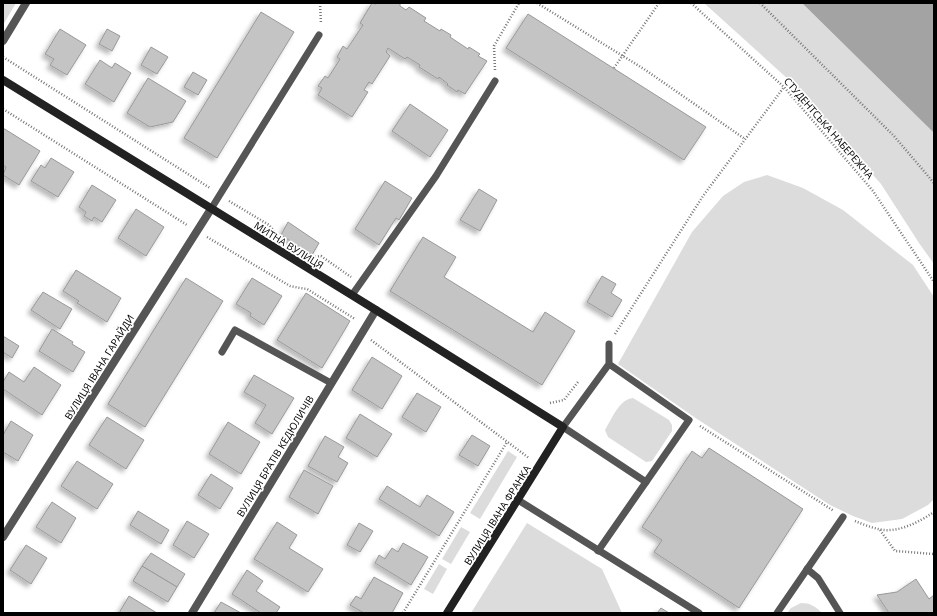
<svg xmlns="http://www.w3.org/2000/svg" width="937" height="616" font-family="'Open Sans',sans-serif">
	<defs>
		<filter id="shadow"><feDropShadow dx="-3.5" dy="3.5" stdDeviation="2" flood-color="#0004"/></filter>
	</defs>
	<rect width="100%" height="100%" fill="#fff"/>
	<g fill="#dcdcdc">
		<path d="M3 3H16L3 25Z"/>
		<path d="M704 3H802L934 133V264L919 243 881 184 789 80Z"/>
		<path d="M767 175 803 188 843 210 913 265 934 297V499L928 505 902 519 872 523 853 516 830 505 697 419 618 364 692 232 723 196 744 182Z"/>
		<path d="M633 398 669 420 672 425V431L652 461 646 462 608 437 605 430C612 419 619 399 633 398Z"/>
		<path d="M508 451 517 457 480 519 470 513Z"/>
		<path d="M527 523 602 569 622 613H471Z"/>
		<path d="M461 527 470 532 451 564 442 559Z"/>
		<path d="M439 564 447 569 433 594 424 589Z"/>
		<path d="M801 603C810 603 815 606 822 613H787L791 608Z"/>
	</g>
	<path fill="#a3a3a3" d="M802 3H934V133Z"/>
	<g fill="#c4c4c4" stroke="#999" filter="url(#shadow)">
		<path d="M372 3 376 4 377 3H400V6L406 10 409 7 426 18 424 21 440 31 441 29 451 35 450 37 468 49 469 47 480 54 478 56 487 61 465 94 458 90 457 92 447 85 448 84 439 77 438 79 419 67 420 65 407 57 405 59 388 48 386 52 390 56 372 84 369 82 364 90 368 92 352 117 318 95 322 88 318 86 325 76 328 78 340 59 337 57 343 46 347 49 363 25 360 23Z"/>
		<path d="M261 12 294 32 217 158 184 138Z"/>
		<path d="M528 14 706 127 684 160 506 48Z"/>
		<path d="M60 29 86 45 67 75 50 65 54 59 45 54Z"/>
		<path d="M107 29 120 36 112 51 99 44Z"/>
		<path d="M151 47 168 57 157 74 141 65Z"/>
		<path d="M100 60 112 68 115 63 131 73 114 102 85 84Z"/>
		<path d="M193 72 207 80 198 95 184 87Z"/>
		<path d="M148 78 186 101 173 122 150 127 127 113Z"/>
		<path d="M410 104 448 130 430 157 392 131Z"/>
		<path d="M3 128 40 151 19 185 3 175 6 167 3 165Z"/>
		<path d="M51 158 74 172 58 197 31 181 41 165 45 168Z"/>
		<path d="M385 181 412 198 399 220 396 218 379 245 355 229Z"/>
		<path d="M92 185 116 200 102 222 94 217 92 221 84 216 86 212 79 207Z"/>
		<path d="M479 189 497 200 480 231 460 220Z"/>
		<path d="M136 209 164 227 146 256 118 238Z"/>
		<path d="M288 222 319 243 312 255 281 235Z"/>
		<path d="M423 237 456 257 444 277 533 332 545 312 575 331 542 385 390 291Z"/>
		<path d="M76 270 121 298 107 322 77 303 79 301 63 291Z"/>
		<path d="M602 276 616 284 611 293 622 300 612 317 587 302Z"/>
		<path d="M186 278 223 301 145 427 108 404Z"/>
		<path d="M252 278 282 296 264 325 250 316 251 313 236 304Z"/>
		<path d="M43 292 72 309 60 329 31 310Z"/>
		<path d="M306 293 350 321 322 368 277 340Z"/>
		<path d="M52 329 73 342 72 344 85 352 73 372 39 351Z"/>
		<path d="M3 336 19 346 12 358 3 352Z"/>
		<path d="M372 357 402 376 382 409 352 390Z"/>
		<path d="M34 367 61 385 42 415 3 389V382L9 372 24 382Z"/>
		<path d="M254 375 294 398 272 434 255 423 266 405 244 392Z"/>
		<path d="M417 393 441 407 426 432 402 417Z"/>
		<path d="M360 414 392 434 377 457 346 438Z"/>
		<path d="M107 417 144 440 126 469 89 445Z"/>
		<path d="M11 421 33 435 18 461 3 452V435Z"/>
		<path d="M228 422 260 442 241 474 209 454Z"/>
		<path d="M472 435 490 446 478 466 459 455Z"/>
		<path d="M325 436 344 447 338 457 348 463 337 482 308 466Z"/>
		<path d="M709 448 803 509 739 608 654 552 662 540 642 527 692 451 702 458Z"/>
		<path d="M77 461 113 484 97 509 61 486Z"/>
		<path d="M304 470 333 486 318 514 289 497Z"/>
		<path d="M211 474 233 488 220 509 198 495Z"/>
		<path d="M387 486 420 507 427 495 454 512 439 536 379 499Z"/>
		<path d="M52 502 76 518 61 543 36 527Z"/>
		<path d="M138 511 169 530 161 544 130 525Z"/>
		<path d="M187 521 209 534 194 558 173 545Z"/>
		<path d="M277 522 297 535 289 548 323 569 308 592 254 559Z"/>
		<path d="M359 523 373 531 360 552 347 545Z"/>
		<path d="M403 543 428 557 411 585 375 563 379 555 385 559 392 548 398 552Z"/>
		<path d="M26 545 47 558 31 584 10 570Z"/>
		<path d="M151 553 185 574 177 587 142 566Z"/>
		<path d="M142 566 177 587 168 602 133 581Z"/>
		<path d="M247 570 263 581 256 591 280 607 276 613H261L232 594Z"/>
		<path d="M374 577 403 593 392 613H364L350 605 356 596 361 599Z"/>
		<path d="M916 579 929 599 934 595V613H889L877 595 897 592Z"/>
		<path d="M129 596 157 613H119Z"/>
		<path d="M221 602 241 613H214Z"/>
		<path d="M661 608 669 613H657Z"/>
	</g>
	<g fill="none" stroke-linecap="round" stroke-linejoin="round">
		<g stroke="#777" stroke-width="2.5" stroke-dasharray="1 2" stroke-linecap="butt">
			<path d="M320 3 321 24"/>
			<path d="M537 3 644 69 745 139"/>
			<path d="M691 3 784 87 873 191 934 282"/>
			<path d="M760 3 894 136 934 183"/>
			<path d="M3 57 210 188"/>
			<path d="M614 68 659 3"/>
			<path d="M495 70 494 46 519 3"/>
			<path d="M3 109 187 225"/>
			<path d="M229 201 269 225 274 231"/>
			<path d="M207 237 290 286 300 288 307 289 355 319"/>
			<path d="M315 257 321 256 351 277"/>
			<path d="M615 334 703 196 784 87"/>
			<path d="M371 340 529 458"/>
			<path d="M550 403 564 400 578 382"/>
			<path d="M700 426 834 511"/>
			<path d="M855 521C862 524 870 527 878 529 897 534 919 522 934 512"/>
			<path d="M880 530 895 551 934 554"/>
			<path d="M403 613 507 442"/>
		</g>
		<g stroke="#555" stroke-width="7">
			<path d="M211 209 319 35"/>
			<path d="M352 295 436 176 495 81"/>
			<path d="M222 352 235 330 331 383"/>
			<path d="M609 364 689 420 646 482 563 427 609 364V344"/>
			<path d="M518 500 699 613"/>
			<path d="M598 551 646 482"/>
			<path d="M807 569 818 578 840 613"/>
			<path d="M777 613 843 517"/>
		</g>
		<g stroke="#555" stroke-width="8">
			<path d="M3 41 26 3"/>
			<path d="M3 537 211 209"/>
			<path d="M192 613 376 310"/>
		</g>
		<path stroke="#222" stroke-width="8" d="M3 80 376 310 563 427 447 613"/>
	</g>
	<g text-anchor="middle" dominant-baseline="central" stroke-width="3.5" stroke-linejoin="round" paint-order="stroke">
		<g font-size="10" fill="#000" stroke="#fff">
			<text transform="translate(829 128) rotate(49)">СТУДЕНТСЬКА НАБЕРЕЖНА</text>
			<text transform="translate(289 245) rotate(32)">МИТНА ВУЛИЦЯ</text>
			<text transform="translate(99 367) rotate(-58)">ВУЛИЦЯ ІВАНА ГАРАЙДИ</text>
			<text transform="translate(275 456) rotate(-59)">ВУЛИЦЯ БРАТІВ КЕДЮЛИЧІВ</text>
			<text transform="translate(497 515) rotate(-58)">ВУЛИЦЯ ІВАНА ФРАНКА</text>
		</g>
	</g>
	<rect width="937" height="616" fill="none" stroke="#000000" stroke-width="8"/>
</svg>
